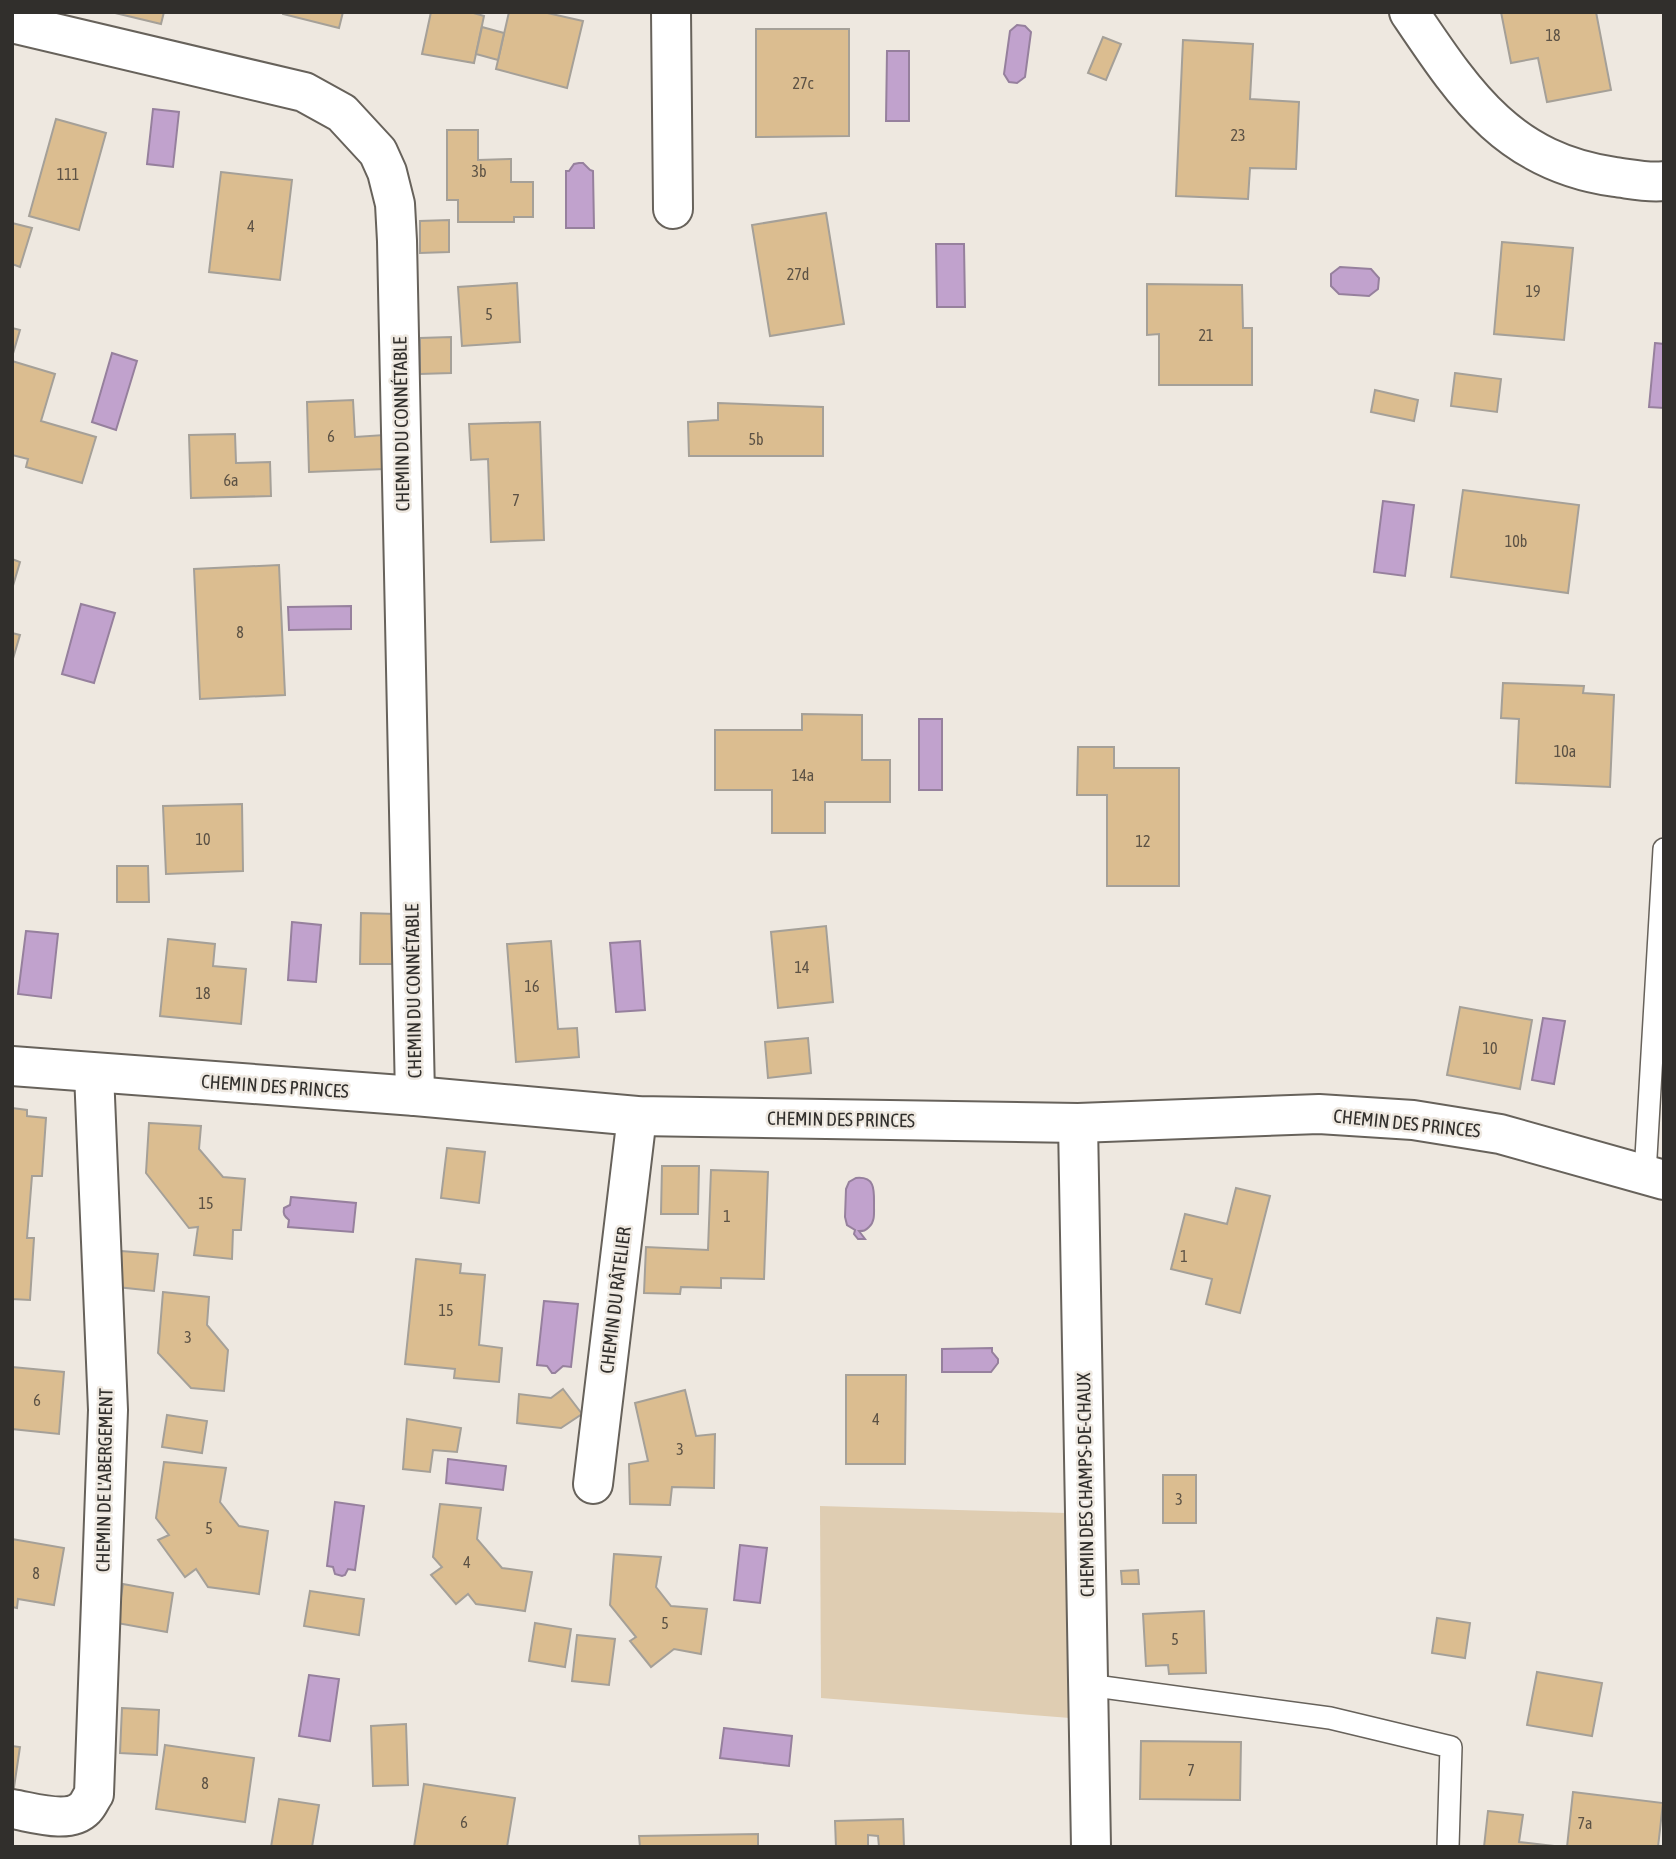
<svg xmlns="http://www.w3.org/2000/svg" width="1676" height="1859" font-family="'Asap Condensed',sans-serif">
	<rect width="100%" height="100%" fill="#eee8e0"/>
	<path fill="#dfcdb2" d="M820 1506 1066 1513 1070 1718 821 1698Z"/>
	<g fill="#c1a2cd" stroke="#96809d" stroke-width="2">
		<path d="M1017 25 1025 26 1031 32 1025 77 1017 83 1009 82 1004 74 1010 31Z"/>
		<path d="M887 51H909V121H886Z"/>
		<path d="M153 109 179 112 173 167 147 164Z"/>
		<path d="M579 163H583L590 170 593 171 594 228H566V171H569L574 164Z"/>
		<path d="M936 244H964L965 307H937Z"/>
		<path d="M1340 267 1371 269 1379 278 1378 289 1369 296 1339 294 1331 286V274Z"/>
		<path d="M1655 343 1664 344V408L1649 407Z"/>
		<path d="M112 353 137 361 116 430 92 422Z"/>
		<path d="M1383 501 1414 505 1405 576 1374 572Z"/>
		<path d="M81 604 115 613 94 683 62 674Z"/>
		<path d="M351 606V629L289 630 288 607Z"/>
		<rect x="919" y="719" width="23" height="71"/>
		<path d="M292 922 321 925 316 982 288 980Z"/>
		<path d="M26 931 58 934 51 998 18 994Z"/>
		<path d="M640 941 645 1010 616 1012 610 943Z"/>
		<path d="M1543 1018 1565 1021 1554 1084 1532 1080Z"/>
		<path d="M856 1178C876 1176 874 1191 874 1206 874 1213 875 1222 869 1227 865 1231 864 1231 859 1231L865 1239H858L854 1234 855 1230 847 1225 845 1217 846 1189 849 1182Z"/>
		<path d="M291 1197 356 1203 353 1232 288 1227 289 1220C284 1216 283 1214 284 1208L290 1205Z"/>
		<path d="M544 1301 578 1304 571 1367 563 1366 555 1373H552L547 1366 537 1365Z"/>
		<path d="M992 1348V1352L998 1359V1363L991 1372H942V1349Z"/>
		<path d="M448 1459 506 1466 503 1490 446 1483Z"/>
		<path d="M335 1502 364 1506 355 1570 348 1569 345 1575 342 1576 335 1574 333 1567 327 1566Z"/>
		<path d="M740 1545 767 1548 760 1603 734 1600Z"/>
		<path d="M309 1675 339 1679 330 1741 299 1736Z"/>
		<path d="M724 1728 792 1736 789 1766 720 1758Z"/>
	</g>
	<g fill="#dbbd90" stroke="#a5a098" stroke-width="2">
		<path d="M111 12H164L161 24Z"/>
		<path d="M283 12H343L339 28 283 14Z"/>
		<path d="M431 12H470L484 16 474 63 422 54Z"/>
		<path d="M509 12H543L583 21 567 88 496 69Z"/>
		<path d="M1501 12H1596L1611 90 1547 102 1538 58 1511 63Z"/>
		<path d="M482 27 504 33 498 60 476 54Z"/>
		<path d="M756 29H849V136L756 137Z"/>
		<path d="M1103 37 1121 44 1106 80 1088 73Z"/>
		<path d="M1183 40 1253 44 1250 99 1299 102 1296 169 1250 168 1248 199 1176 196Z"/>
		<path d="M56 119 106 133 79 230 29 216Z"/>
		<path d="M447 130H478V160L511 159V182H533V217H514V222H458V200H447Z"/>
		<path d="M221 172 292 180 280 280 209 272Z"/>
		<path d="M826 213 844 324 770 336 752 225Z"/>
		<path d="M449 220V252L420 253V221Z"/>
		<path d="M12 223 32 228 20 267 12 264Z"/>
		<path d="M1502 242 1573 248 1564 340 1494 334Z"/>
		<path d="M517 283 520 342 462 346 458 287Z"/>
		<path d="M1147 284 1242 285 1243 328H1252V385H1159V334L1147 335Z"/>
		<path d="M12 328 20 330 12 357Z"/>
		<path d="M451 337V373L420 374V338Z"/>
		<path d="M12 361 55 374 41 421 96 437 82 483 26 467 28 459 12 455Z"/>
		<path d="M1455 373 1501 379 1497 412 1451 406Z"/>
		<path d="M1375 390 1418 400 1414 421 1371 412Z"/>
		<path d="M353 400 355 437 384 435 385 469 309 472 307 402Z"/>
		<path d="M718 403 823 407V456H689L688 422 718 420Z"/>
		<path d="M540 422 544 540 491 542 488 459 471 460 469 424Z"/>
		<path d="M235 434 236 463 270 462 271 496 191 498 189 435Z"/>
		<path d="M1463 490 1579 505 1568 593 1451 577Z"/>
		<path d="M12 559 20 562 12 589Z"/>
		<path d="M279 565 285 695 200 699 194 569Z"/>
		<path d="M12 633 20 635 12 662Z"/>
		<path d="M1503 683 1584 686 1583 693 1614 695 1610 787 1516 783 1519 719 1501 718Z"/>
		<path d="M802 714 862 715V760H890V802H825V833H772V790H715V730H802Z"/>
		<path d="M1078 747H1114V768H1179V886H1107V795H1077Z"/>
		<path d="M242 804 243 871 166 874 163 806Z"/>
		<path d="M117 866H148L149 902H117Z"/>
		<path d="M361 913 396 914 395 964H360Z"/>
		<path d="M826 926 833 1002 778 1008 771 932Z"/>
		<path d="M168 939 215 944 213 966 246 969 241 1024 160 1016Z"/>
		<path d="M551 941 558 1029 577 1028 579 1057 516 1062 507 944Z"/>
		<path d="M1460 1007 1532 1020 1520 1089 1447 1075Z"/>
		<path d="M808 1038 811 1073 768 1078 765 1042Z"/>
		<path d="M12 1108 27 1110V1116L46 1118 42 1176H32L27 1238H34L30 1300 12 1299Z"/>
		<path d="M149 1123 201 1126 199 1149 223 1177 245 1179 241 1230H233L232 1259 194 1255 198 1227 189 1228 146 1173Z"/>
		<path d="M447 1148 485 1152 479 1203 441 1198Z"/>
		<path d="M662 1166H699L698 1214H661Z"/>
		<path d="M711 1170 768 1172 764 1279 721 1278V1288L681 1287 680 1294 644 1293 646 1247 708 1250Z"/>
		<path d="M1236 1188 1270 1196 1240 1313 1206 1304 1212 1279 1171 1269 1185 1214 1227 1224Z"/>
		<path d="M121 1251 158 1254 154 1291 117 1287Z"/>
		<path d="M416 1259 461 1264 460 1273 485 1275 479 1345 502 1348 499 1382 454 1378 455 1369 405 1364Z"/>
		<path d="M163 1292 209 1297 207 1325 228 1350 224 1391 191 1388 158 1353Z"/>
		<path d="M12 1367 64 1372 59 1434 12 1429Z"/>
		<path d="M846 1375H906L905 1464H846Z"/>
		<path d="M563 1389 582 1414 561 1428 517 1423 519 1394 551 1398Z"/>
		<path d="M685 1390 696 1436 715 1434 714 1488 672 1487 670 1505 630 1504 629 1464 648 1461 635 1403Z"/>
		<path d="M167 1415 207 1421 202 1453 162 1447Z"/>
		<path d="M407 1419 461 1428 457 1452 433 1450 430 1472 403 1469Z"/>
		<path d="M164 1462 226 1468 220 1502 239 1526 268 1531 259 1594 208 1587 196 1569 185 1577 158 1540 169 1535 156 1518Z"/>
		<rect x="1163" y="1475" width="33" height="48"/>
		<path d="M440 1504 481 1508 477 1539 502 1568 532 1572 525 1611 476 1604 468 1594 456 1604 431 1575 442 1567 433 1557Z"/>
		<path d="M12 1539 64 1548 54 1605 18 1599 17 1608 12 1607Z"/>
		<path d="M614 1554 661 1557 656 1587 671 1606 707 1609 701 1654 674 1649 651 1667 630 1641 636 1637 610 1605Z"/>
		<path d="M1138 1570 1139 1584H1122L1121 1571Z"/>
		<path d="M123 1584 173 1593 167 1632 117 1623Z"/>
		<path d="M310 1591 364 1599 359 1635 304 1626Z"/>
		<path d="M1204 1611 1206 1673 1169 1674 1168 1665 1146 1666 1143 1614Z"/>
		<path d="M1437 1618 1470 1623 1465 1658 1432 1653Z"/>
		<path d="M535 1623 571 1629 565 1667 529 1661Z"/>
		<path d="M577 1635 615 1639 609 1685 572 1681Z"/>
		<path d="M1537 1672 1602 1683 1592 1736 1527 1725Z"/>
		<path d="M122 1708 159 1710 157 1755 120 1753Z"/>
		<path d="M406 1724 408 1785 373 1786 371 1726Z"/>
		<path d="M1141 1741 1241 1742 1240 1800 1140 1799Z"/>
		<path d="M165 1745 254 1758 245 1822 156 1809Z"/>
		<path d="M12 1746 20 1747 13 1794H12Z"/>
		<path d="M424 1784 515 1798 507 1847H414Z"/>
		<path d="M1573 1792 1663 1803 1658 1847H1567Z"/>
		<path d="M279 1799 319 1805 312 1847H271Z"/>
		<path d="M1488 1811 1523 1815 1519 1842 1563 1847H1484Z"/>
		<path d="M903 1819 904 1847H879L878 1836 868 1835V1847H836L835 1821Z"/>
		<path d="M758 1834V1847H640L639 1836Z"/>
	</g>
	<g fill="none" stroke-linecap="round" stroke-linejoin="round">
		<g stroke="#67625b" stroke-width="24">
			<g id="service">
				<path d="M1645 1174 1664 849"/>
				<path d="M1088 1685 1330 1718 1451 1747 1448 1847"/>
			</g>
		</g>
		<g stroke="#67625b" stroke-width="42">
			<g id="minor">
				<path d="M671 12 673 209"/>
				<path d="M1409 12C1465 95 1508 162 1615 177 1631 179 1648 183 1664 181"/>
				<path d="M12 23 304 92 342 113 378 152 387 172 395 204 397 241 415 1096"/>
				<path d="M12 1066 415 1096 637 1116 1078 1123 1319 1114 1413 1120 1500 1134 1664 1180"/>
				<path d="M1078 1123 1091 1847"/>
				<path d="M593 1484 637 1116"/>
				<path d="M12 1809C32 1812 69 1825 85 1808 89 1804 91 1798 94 1794L108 1410 94 1073"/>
			</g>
		</g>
		<use href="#service" stroke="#fff" stroke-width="21"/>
		<use href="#minor" stroke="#fff" stroke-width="38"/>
	</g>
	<g text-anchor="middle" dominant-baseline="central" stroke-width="5" stroke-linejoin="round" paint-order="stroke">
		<g font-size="16" fill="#5c5245">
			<text x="1553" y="35">18</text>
			<text x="803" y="83">27c</text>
			<text x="1238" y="135">23</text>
			<text x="479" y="171">3b</text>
			<text x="68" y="174">111</text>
			<text x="251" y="226">4</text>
			<text x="798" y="274">27d</text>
			<text x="1533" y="291">19</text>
			<text x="489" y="314">5</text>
			<text x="1206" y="335">21</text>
			<text x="331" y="436">6</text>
			<text x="756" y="439">5b</text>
			<text x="231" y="480">6a</text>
			<text x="516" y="500">7</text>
			<text x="1516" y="541">10b</text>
			<text x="240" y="632">8</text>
			<text x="1565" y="751">10a</text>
			<text x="803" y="775">14a</text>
			<text x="203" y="839">10</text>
			<text x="1143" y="841">12</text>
			<text x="802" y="967">14</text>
			<text x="532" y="986">16</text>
			<text x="203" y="993">18</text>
			<text x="1490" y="1048">10</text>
			<text x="206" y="1203">15</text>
			<text x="727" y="1216">1</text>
			<text x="1184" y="1256">1</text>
			<text x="446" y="1310">15</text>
			<text x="188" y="1337">3</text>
			<text x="37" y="1400">6</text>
			<text x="876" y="1419">4</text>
			<text x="680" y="1449">3</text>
			<text x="1179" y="1499">3</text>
			<text x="209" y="1528">5</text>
			<text x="467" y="1562">4</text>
			<text x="36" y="1573">8</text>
			<text x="665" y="1623">5</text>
			<text x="1175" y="1639">5</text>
			<text x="1191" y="1770">7</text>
			<text x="205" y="1783">8</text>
			<text x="464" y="1822">6</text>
			<text x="1585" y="1823">7a</text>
		</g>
		<g font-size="19" fill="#312f2c" stroke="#eee8e0">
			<text transform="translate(401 424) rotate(-91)">CHEMIN DU CONNÉTABLE</text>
			<text transform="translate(413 991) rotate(-91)">CHEMIN DU CONNÉTABLE</text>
			<text transform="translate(275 1086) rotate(4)">CHEMIN DES PRINCES</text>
			<text transform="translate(841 1119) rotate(1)">CHEMIN DES PRINCES</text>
			<text transform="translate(1407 1123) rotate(6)">CHEMIN DES PRINCES</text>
			<text transform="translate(615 1300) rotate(-83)">CHEMIN DU RÂTELIER</text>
			<text transform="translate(104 1480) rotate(-89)">CHEMIN DE L'ABERGEMENT</text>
			<text transform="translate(1085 1485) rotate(-91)">CHEMIN DES CHAMPS-DE-CHAUX</text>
		</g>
	</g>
	<rect width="1676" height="1859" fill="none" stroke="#312f2c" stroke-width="28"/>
</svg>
